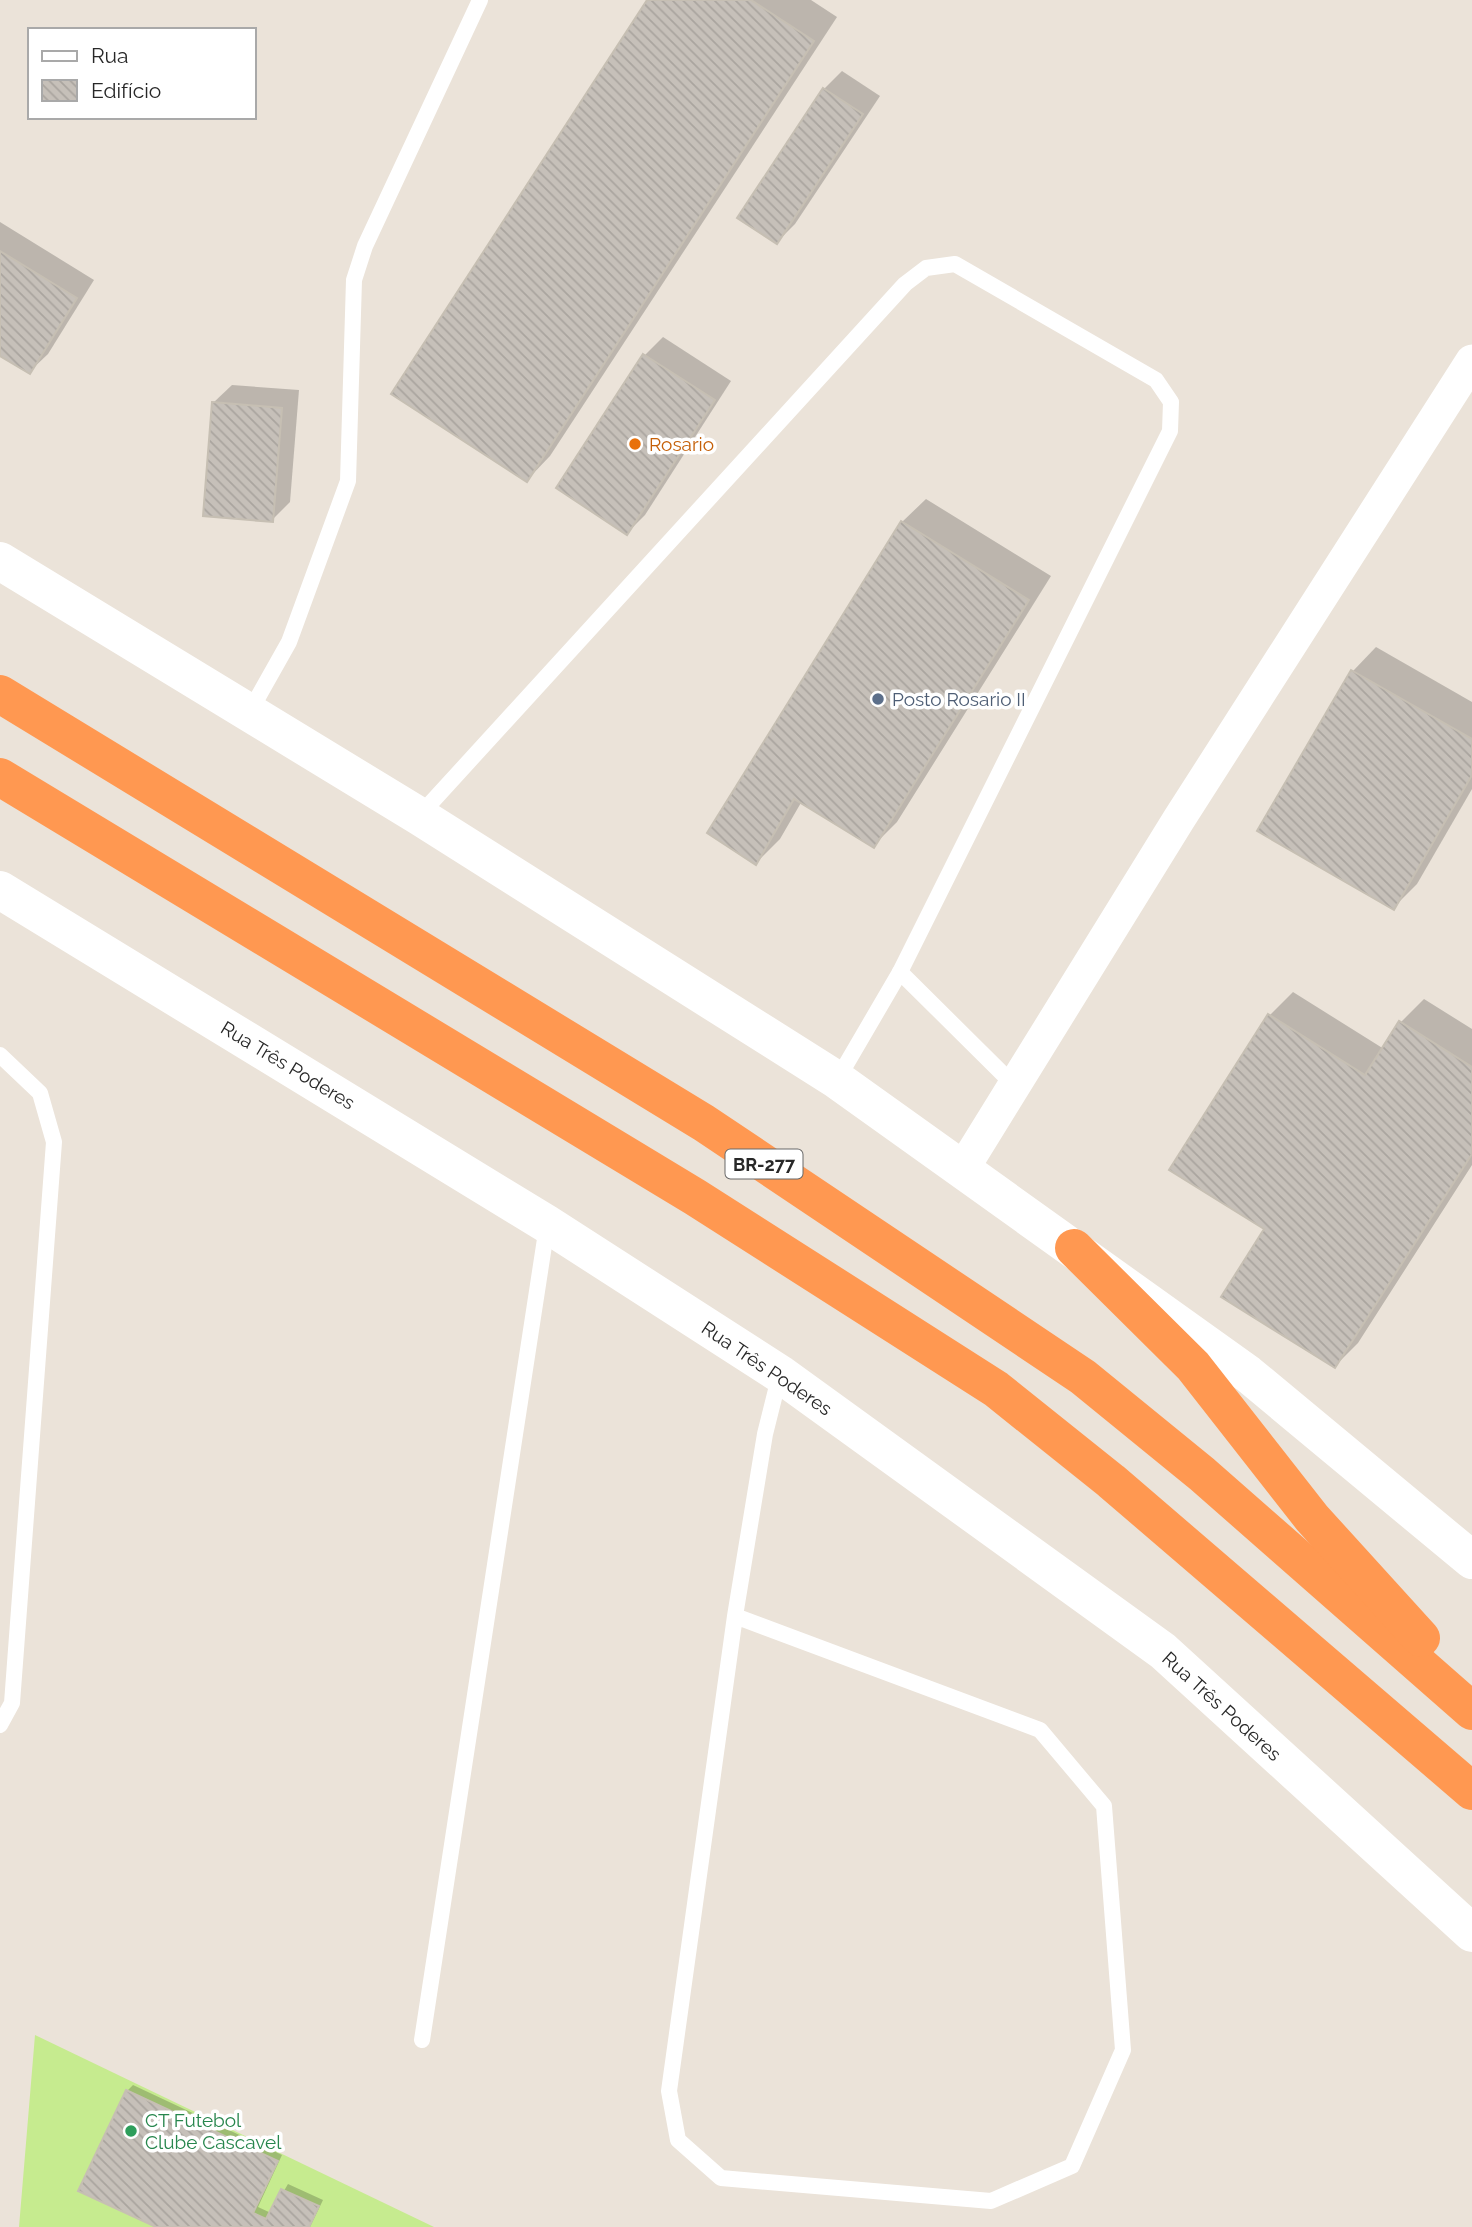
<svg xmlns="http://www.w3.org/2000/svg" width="1472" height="2227" font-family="Raleway,sans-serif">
	<defs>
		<pattern id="building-back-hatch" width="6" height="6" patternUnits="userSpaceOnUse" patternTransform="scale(1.75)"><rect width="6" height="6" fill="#c6c0b9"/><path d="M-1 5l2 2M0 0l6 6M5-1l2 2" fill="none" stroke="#aaa59f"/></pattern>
	</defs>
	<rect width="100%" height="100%" fill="#ebe3d9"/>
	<path fill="#c6eb8f" d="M35 2035 434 2227H19Z"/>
	<g fill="#0003">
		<path d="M649 0H811L837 17 550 456 527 480Z"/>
		<path d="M842 71 880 96 795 224 777 242 824 89Z"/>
		<path d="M0 222 94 280 48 354 29 372 0 354Z"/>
		<path d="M663 337 731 381 645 515 627 533 558 488 645 355Z"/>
		<path d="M232 385 299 390 290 502 272 520 213 403Z"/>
		<path d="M926 499 1051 576 897 822 873 846 802 801 780 839 756 863 902 522Z"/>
		<path d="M1376 647 1472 702V789L1417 884 1394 907 1260 831 1353 671Z"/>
		<path d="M1293 992 1384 1049 1401 1022 1424 999 1472 1029V1165L1358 1343 1335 1366 1266 1229 1270 1015Z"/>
		<path d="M133 2085 282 2155 258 2207 271 2213 288 2184 323 2200 310 2227H160L127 2091Z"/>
	</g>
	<g fill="url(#building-back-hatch)" stroke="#c6bfb3" stroke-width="2">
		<path d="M647 0H751L814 41 527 482 391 394Z"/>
		<path d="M823 88 863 114 777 244 737 218Z"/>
		<path d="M0 251 77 298 30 374 0 356Z"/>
		<path d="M643 354 715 400 627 535 556 488Z"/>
		<path d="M212 402 282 408 273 522 203 516Z"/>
		<path d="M901 521 1029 600 874 848 794 799 756 865 707 833Z"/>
		<path d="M1351 670 1472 739V775L1394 910 1257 831Z"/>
		<path d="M1268 1014 1365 1075 1399 1021 1472 1067V1154L1335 1368 1221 1297 1264 1229 1169 1170Z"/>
		<path d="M126 2090 278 2161 253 2213 266 2219 281 2189 319 2206 309 2227H156L78 2191Z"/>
	</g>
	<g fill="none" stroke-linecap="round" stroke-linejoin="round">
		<g stroke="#fff" stroke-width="16">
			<path d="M249 713 289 642 348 481 354 280 365 246 480 0"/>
			<path d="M419 816 905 284 926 268 955 264 1156 380 1171 402 1170 431 900 972 837 1080"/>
			<path d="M900 972 1014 1085"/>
			<path d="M0 1055 40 1093 54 1142 12 1703 0 1725"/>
			<path d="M735 1616 1040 1730 1104 1806 1123 2050 1072 2166 991 2201 721 2178 678 2140 669 2091 735 1616 765 1434 780 1374"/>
			<path d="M422 2040 547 1226"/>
		</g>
		<path stroke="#fff" stroke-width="33" d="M962 1170 1179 819 1472 361"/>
		<g stroke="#fff" stroke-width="38">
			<path d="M0 561 419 816 837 1080 1248 1374 1472 1560"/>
			<path d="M0 890 547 1224 780 1374 1163 1651 1472 1933"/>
		</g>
		<g stroke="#ff9851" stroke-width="38">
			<path d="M0 694 704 1123 1083 1377 1202 1474 1472 1711"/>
			<path d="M0 777 695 1197 996 1389 1111 1481 1472 1791"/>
			<path d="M1074 1248 1193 1366 1312 1518 1421 1638"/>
		</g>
	</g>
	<circle fill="#e8710a" stroke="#fff" stroke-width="2.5" cx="635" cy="444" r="7"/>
	<circle fill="#5c6f8a" stroke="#fff" stroke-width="2.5" cx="878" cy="699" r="7"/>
	<circle fill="#2e9e5b" stroke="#fff" stroke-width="2.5" cx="131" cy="2131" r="7"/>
	<g text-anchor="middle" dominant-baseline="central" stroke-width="7" stroke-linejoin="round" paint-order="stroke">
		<rect fill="#fff" stroke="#686868" stroke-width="2" x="725.5" y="1149.5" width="77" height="29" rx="5"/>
		<g font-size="18" font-weight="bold" fill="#282828">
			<text x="764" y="1164">BR-277</text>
		</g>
		<g font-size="19" fill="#c56008" stroke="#fff" text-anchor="start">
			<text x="649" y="444">Rosario</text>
		</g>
		<g font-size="19" fill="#4e5e75" stroke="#fff" text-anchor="start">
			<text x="892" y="699">Posto Rosario II</text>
		</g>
		<g font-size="19" fill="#282828" stroke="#fff">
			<text transform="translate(288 1065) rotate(31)">Rua Três Poderes</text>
			<text transform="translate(767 1368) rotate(34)">Rua Três Poderes</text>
			<text transform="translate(1222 1706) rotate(42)">Rua Três Poderes</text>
		</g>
		<g font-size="19" fill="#27864d" stroke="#fff" text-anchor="start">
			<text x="145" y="2120">CT Futebol<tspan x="145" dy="22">Clube Cascavel</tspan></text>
		</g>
	</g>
	<rect x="28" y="28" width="228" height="91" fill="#ffffff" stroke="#a9a9a9" stroke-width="2"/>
	<rect x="42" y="51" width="35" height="10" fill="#ffffff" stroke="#a9a9a9" stroke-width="2"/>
	<text x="91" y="63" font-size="21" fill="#282828">Rua</text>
	<rect x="42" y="80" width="35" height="21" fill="url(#building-back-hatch)" stroke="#a9a9a9" stroke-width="2"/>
	<text x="91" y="98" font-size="21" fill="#282828">Edifício</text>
</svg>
